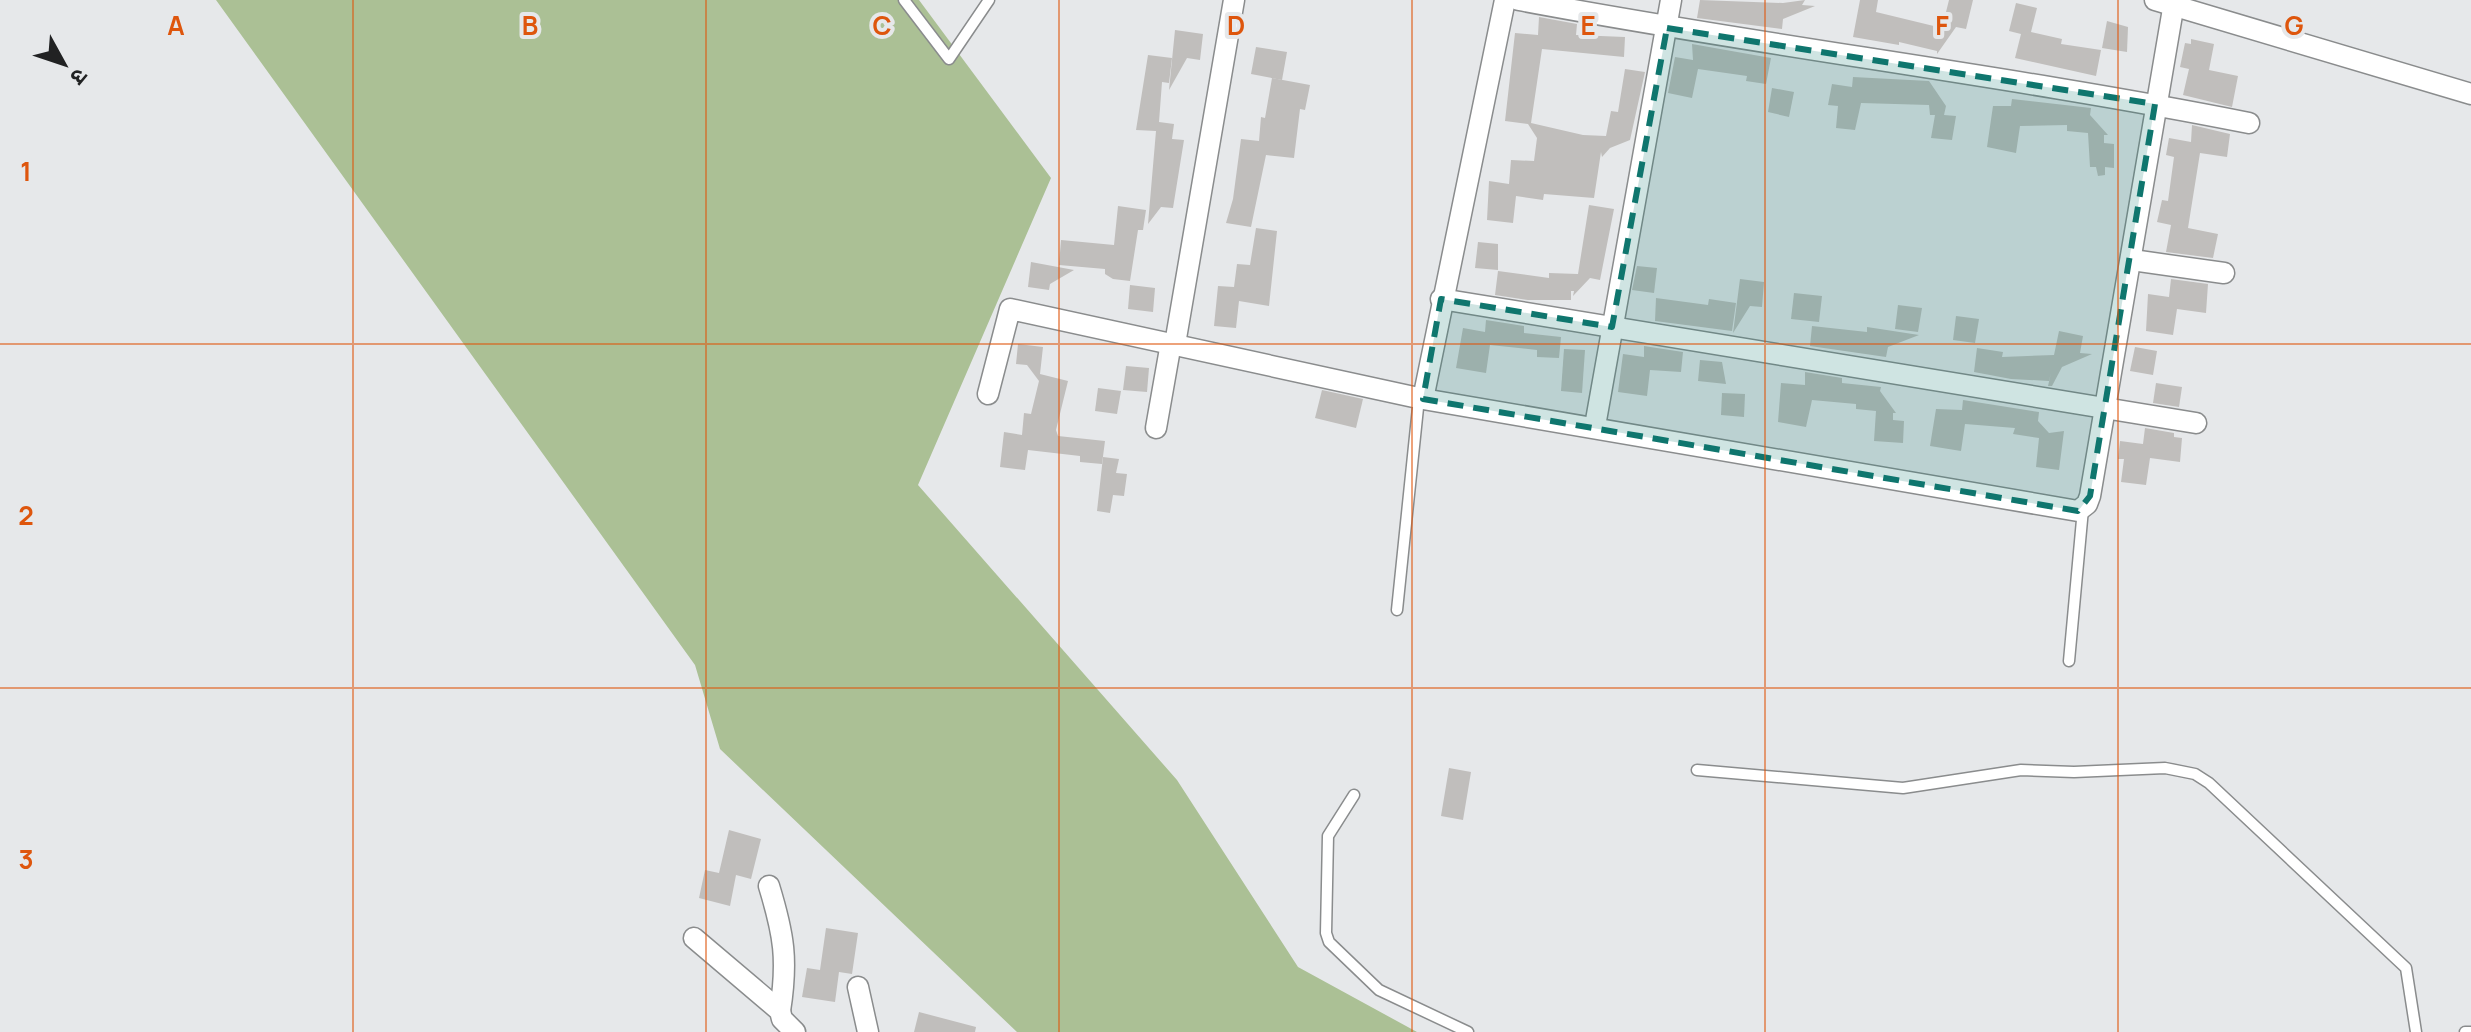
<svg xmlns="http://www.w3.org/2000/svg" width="2471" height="1032" font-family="Manrope,'Noto Sans Devanagari',sans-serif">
	<rect width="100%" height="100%" fill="#e6e8ea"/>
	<path fill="#abc095" d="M216 0H919L1051 178 918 485 1177 780 1298 967 1417 1032H1017L720 749 695 665Z"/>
	<g fill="#c0bebc">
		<path d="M1700 0 1783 3 1805 0 1802 5 1815 6 1783 19 1782 29 1697 18Z"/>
		<path d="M1860 0H1878L1876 12 1942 28 1949 0H1973L1966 29 1956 27 1937 54V51L1899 42V45L1853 37Z"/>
		<path d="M2016 3 2037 8 2031 32 2062 39 2061 44 2101 50 2096 76 2015 58 2021 34 2009 31Z"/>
		<path d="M1539 17 1577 24 1576 35 1625 37 1624 57 1542 49 1531 123 1583 135 1606 136 1611 111 1618 112 1625 69 1645 72 1630 140 1610 148 1602 157 1601 152 1594 198 1544 194 1543 200 1516 196 1513 223 1487 220 1489 181 1509 184 1511 160 1534 161 1537 138 1528 124 1505 121 1515 33 1538 35Z"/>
		<path d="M2107 21 2128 27 2127 52 2102 48Z"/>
		<path d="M1175 30 1203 34 1200 60 1187 58 1169 90Z"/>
		<path d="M2191 39 2214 44 2209 70 2238 76 2232 107 2183 95 2189 69 2180 67 2185 43 2191 44Z"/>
		<path d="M1692 44 1771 58 1766 84 1746 81 1747 76 1698 69 1692 98 1668 93 1675 57 1693 60Z"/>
		<path d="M1256 47 1287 52 1282 80 1251 74Z"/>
		<path d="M1148 55 1172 58 1169 83 1162 82 1159 122 1174 124 1172 139 1184 140 1173 208 1161 207 1148 224 1156 131 1136 130Z"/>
		<path d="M1853 77 1929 81 1946 106 1944 115 1956 116 1952 140 1931 138 1935 115H1930L1929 105 1861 103 1855 130 1836 128 1838 106 1828 105 1832 84 1852 87Z"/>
		<path d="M1272 78 1310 85 1305 110 1300 109 1294 158 1266 155 1251 227 1226 223 1233 199 1241 139 1259 141 1261 117 1265 118Z"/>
		<path d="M1772 88 1794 92 1789 117 1768 112Z"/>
		<path d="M2012 99 2091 108 2090 115 2108 135H2104V143L2114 144V168L2105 167V175L2098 176 2096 167H2090L2088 133 2067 131V125L2020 126 2016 153 1987 147 1993 106H2011Z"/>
		<path d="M2192 125 2230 134 2227 157 2200 153 2188 228 2218 234 2213 258 2166 252 2171 225 2157 222 2162 200 2168 201 2174 157 2166 155 2169 138 2191 142Z"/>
		<path d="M1589 205 1614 209 1600 280 1590 278 1573 296 1574 291H1571V300H1528L1495 295 1498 271 1549 278V273L1578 274Z"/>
		<path d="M1118 206 1146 210 1143 230H1138L1130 281 1113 279 1105 274V269L1059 265 1061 240 1114 245Z"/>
		<path d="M1256 228 1277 231 1269 306 1239 301 1236 328 1214 326 1218 286 1234 287 1237 264 1250 265Z"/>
		<path d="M1478 242 1498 244V270L1475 268Z"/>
		<path d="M1031 262 1074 270 1050 284 1049 290 1028 287Z"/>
		<path d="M1637 266 1657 268 1654 293 1632 290Z"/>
		<path d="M1740 279 1764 282 1762 307 1750 306 1733 333Z"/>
		<path d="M2171 279 2208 284 2206 313 2177 309 2173 335 2146 331 2148 294 2169 297Z"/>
		<path d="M1130 285 1155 288 1153 312 1128 309Z"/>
		<path d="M1794 293 1822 296 1819 322 1791 319Z"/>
		<path d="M1656 298 1708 305 1709 299 1736 303 1732 331 1655 321Z"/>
		<path d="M1898 305 1922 308 1918 332 1895 329Z"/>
		<path d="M1956 316 1979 319 1975 343 1953 340Z"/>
		<path d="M1486 320 1524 326V333L1561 337 1559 358 1537 357V350L1490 345 1486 373 1456 368 1463 328 1485 332Z"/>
		<path d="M1812 326 1867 332V327L1919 335 1888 347 1886 357 1810 346Z"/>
		<path d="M2059 331 2083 336 2080 353 2092 354 2062 367 2052 386H2048L2051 373 2049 381 2011 379 1974 372 1977 348 2003 352 2002 357 2054 355Z"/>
		<path d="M1018 344 1043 347 1040 374 1068 381 1056 430 1058 436 1105 441 1102 464 1080 462V456L1028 450 1025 470 1000 467 1004 432 1022 435 1024 413 1031 414 1039 381 1027 365 1016 364Z"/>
		<path d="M1644 346 1683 352 1681 372 1650 370 1647 396 1618 392 1623 354 1644 357Z"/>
		<path d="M2135 347 2157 351 2153 375 2130 371Z"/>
		<path d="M1564 349 1585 350 1582 393 1561 391Z"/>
		<path d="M1700 360 1722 362 1726 384 1698 381Z"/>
		<path d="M1126 366 1149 368 1147 392 1123 390Z"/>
		<path d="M1805 372 1842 378V383L1881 387 1880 391 1896 413H1893V420L1904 421 1903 443 1874 441 1876 411 1856 409V404L1812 400 1806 427 1778 422 1781 383 1805 385Z"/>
		<path d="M2156 383 2182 387 2179 407 2153 403Z"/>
		<path d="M1098 388 1121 391 1117 414 1095 411Z"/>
		<path d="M1322 390 1363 399 1356 428 1315 418Z"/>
		<path d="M1722 393 1745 394 1744 417 1721 415Z"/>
		<path d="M1963 400 2039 412 2038 421 2049 433 2064 431 2059 470 2036 467 2039 438 2013 434 2015 428 1965 424 1961 451 1930 446 1936 409 1962 410Z"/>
		<path d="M2145 428 2174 433V437L2182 438 2180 462 2150 458 2146 485 2121 482 2124 459H2118L2120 441 2143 444Z"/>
		<path d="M1103 457 1119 459 1116 473 1127 474 1124 496 1113 495 1110 513 1097 511Z"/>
		<path d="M1449 768 1471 772 1463 820 1441 816Z"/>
		<path d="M729 830 761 839 751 879 736 875 730 906 699 898 705 870 719 873Z"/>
		<path d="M826 928 858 933 852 974 839 972 835 1002 802 997 807 968 820 970Z"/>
		<path d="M919 1012 976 1027 975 1032H914Z"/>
	</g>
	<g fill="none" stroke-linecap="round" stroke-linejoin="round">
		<g stroke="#8a8c8d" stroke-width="13">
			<g id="lane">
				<path d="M904 0 949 59 989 0"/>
				<path d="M1397 610 1419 398"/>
				<path d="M2069 661 2083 509"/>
				<path d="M1697 770 1903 788 2021 770 2074 772 2165 768 2195 774 2209 783 2406 968 2416 1032"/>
				<path d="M1354 795 1328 836 1326 933 1329 942 1379 990 1468 1032"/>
				<path d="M2465 1032H2471"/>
			</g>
		</g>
		<g stroke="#8a8c8d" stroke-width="23">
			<g id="street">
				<path d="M1519 0C1761 46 2007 75 2249 123"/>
				<path d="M2155 0 2471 94"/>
				<path d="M2132 260 2224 273"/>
				<path d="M1441 299 2196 423"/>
				<path d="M1175 344 1234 0"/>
				<path d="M988 394 1010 309 1423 399 2078 511 2087 504 2090 496 2174 3"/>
				<path d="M1423 399 1505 0"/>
				<path d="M1595 426 1671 0"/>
				<path d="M1156 428 1171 343"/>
				<path d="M769 886C784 935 788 960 780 1011"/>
				<path d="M694 938 780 1011 782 1019 795 1032"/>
				<path d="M858 987 868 1032"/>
			</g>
		</g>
		<use href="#lane" stroke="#fff" stroke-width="10"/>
		<use href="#street" stroke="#fff" stroke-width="20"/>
	</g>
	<path fill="#0f766e" fill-opacity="0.2" stroke="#0f766e" stroke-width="6" stroke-dasharray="16 10" stroke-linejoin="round" d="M1667 28 2155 104 2090 496 2078 511 1423 399 1441 299 1612 327Z"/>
	<path fill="none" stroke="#de560d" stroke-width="2" stroke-opacity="0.55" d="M353 0V1032M706 0V1032M1059 0V1032M1412 0V1032M1765 0V1032M2118 0V1032M0 344H2471M0 688H2471"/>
	<g font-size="26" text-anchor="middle" font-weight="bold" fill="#de560d" stroke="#e6e8ea" stroke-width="8" stroke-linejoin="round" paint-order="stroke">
		<text x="176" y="35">A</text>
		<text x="530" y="35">B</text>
		<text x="882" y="35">C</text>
		<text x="1236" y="35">D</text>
		<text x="1588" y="35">E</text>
		<text x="1942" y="35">F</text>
		<text x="2294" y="35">G</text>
		<text x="26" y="181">1</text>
		<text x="26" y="525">2</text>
		<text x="26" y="869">3</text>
	</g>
	<g transform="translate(64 64) rotate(130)" stroke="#e6e8ea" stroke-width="6" paint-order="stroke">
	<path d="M0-6L14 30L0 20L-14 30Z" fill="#212223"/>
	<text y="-12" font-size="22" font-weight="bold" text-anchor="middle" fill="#212223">उ</text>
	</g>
</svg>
